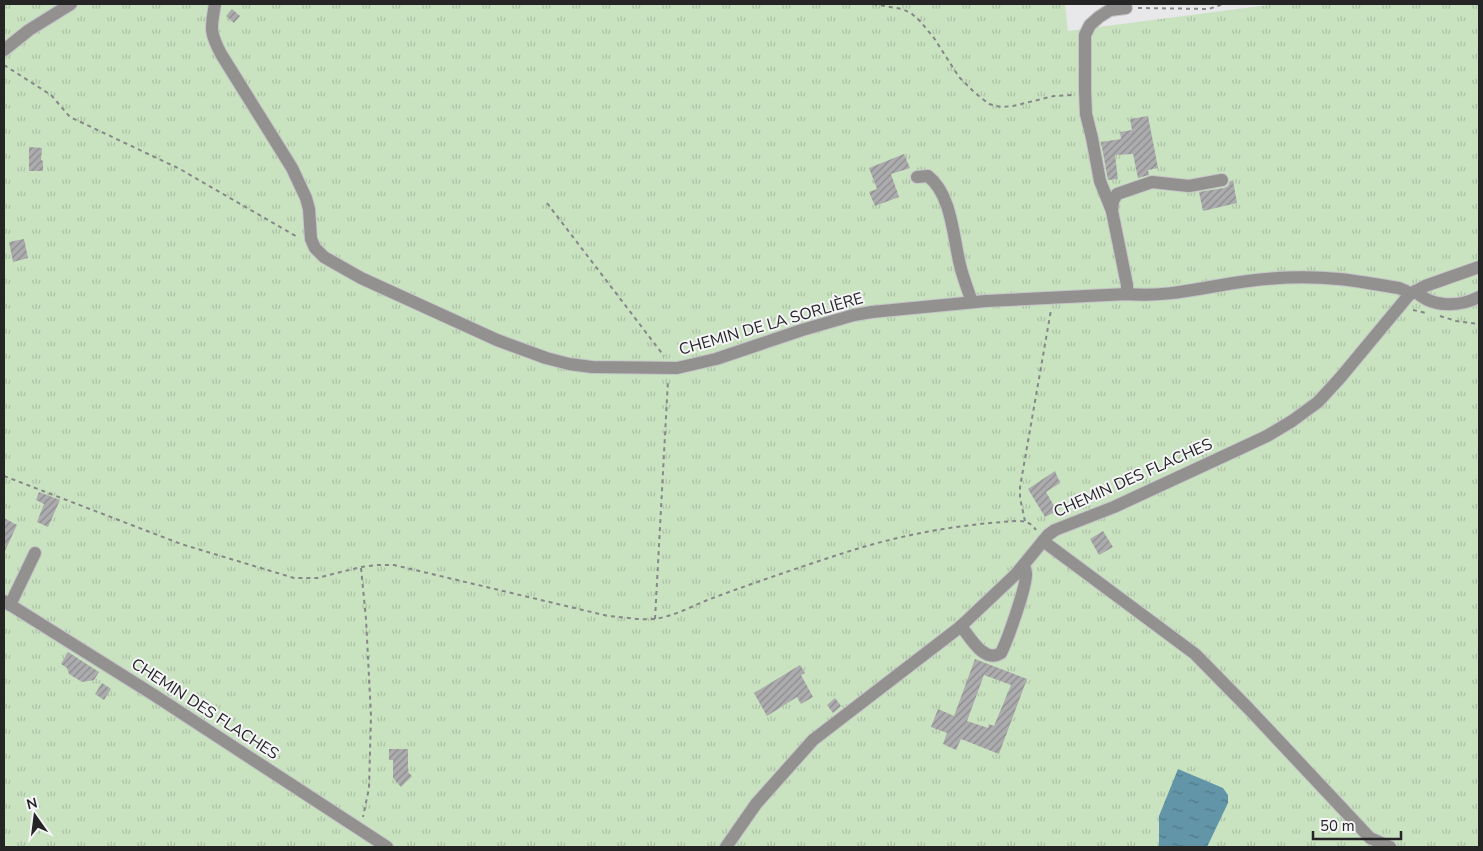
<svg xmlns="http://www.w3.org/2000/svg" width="1483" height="851" font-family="'Nunito Sans',sans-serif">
	<defs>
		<pattern id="grass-tufts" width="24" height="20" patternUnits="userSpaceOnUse" patternTransform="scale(1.25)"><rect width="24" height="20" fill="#c9e2c0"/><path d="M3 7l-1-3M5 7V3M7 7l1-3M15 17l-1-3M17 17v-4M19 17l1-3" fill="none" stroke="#acc2a5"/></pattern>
		<pattern id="water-ripples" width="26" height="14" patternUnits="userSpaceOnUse" patternTransform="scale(1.25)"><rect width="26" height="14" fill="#6295a8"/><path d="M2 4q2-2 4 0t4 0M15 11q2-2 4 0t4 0" fill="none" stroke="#517989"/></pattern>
		<pattern id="building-hatch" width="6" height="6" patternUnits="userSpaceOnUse" patternTransform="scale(1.25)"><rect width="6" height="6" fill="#acabad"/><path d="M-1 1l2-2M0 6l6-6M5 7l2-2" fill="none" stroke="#8c8b8d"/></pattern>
	</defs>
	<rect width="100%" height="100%" fill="#e8e8eb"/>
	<path fill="url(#grass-tufts)" d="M4 4H1065L1068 31 1275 4H1479V847H4Z"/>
	<path fill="url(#water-ripples)" d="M1178 769 1223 788 1228 795V803L1207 847H1159V816Z"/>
	<g fill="url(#building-hatch)" fill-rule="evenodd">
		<path d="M232 9 240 16 234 23 226 16Z"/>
		<path d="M1148 116 1158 168 1148 170 1149 175 1138 178 1133 154 1115 155 1118 179 1108 180 1101 142 1121 139 1120 132 1132 130 1130 119Z"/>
		<path d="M29 147 42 148 41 160 43 161V171H29Z"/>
		<path d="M904 154 910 168 891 174 899 197 875 206 869 192 877 189 869 168Z"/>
		<path d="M1230 181H1233L1237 203 1203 211 1199 192 1224 188 1228 186Z"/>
		<path d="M24 239 28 258 13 262 9 242Z"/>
		<path d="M1055 471 1060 483 1046 492 1057 511 1045 517 1028 489Z"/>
		<path d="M39 492 60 500 48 527 37 522 44 504 36 500Z"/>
		<path d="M4 518 17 525 4 553Z"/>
		<path d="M1103 531 1113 547 1099 555 1090 539Z"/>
		<path d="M68 652 99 672 94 680 82 682 69 674 67 668 61 664Z"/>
		<path d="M975 659 1027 679 999 754 961 739 956 750 943 744 947 733 931 727 938 709 954 716ZM984 675 1011 685 994 726 989 724 988 728 967 721Z"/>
		<path d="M800 665 805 673 801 675 813 697 801 704 797 697 767 716 754 693Z"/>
		<path d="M102 683 111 689 104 700 95 694Z"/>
		<path d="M835 698 841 706 833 713 827 705Z"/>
		<path d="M389 749H408V772L412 776 401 787 393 778V760H389Z"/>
	</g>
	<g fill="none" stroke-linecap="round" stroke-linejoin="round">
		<g stroke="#c5c5c8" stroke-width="14">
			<g id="minor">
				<path d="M215 4C211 28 209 31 221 54L292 168 306 198 309 209 311 239 315 248 324 257 361 278 497 340 546 358 569 364 592 367 677 368 716 359 802 330 854 315 872 312 986 301 1127 294C1168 298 1207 286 1248 281 1278 277 1309 276 1339 279 1359 281 1379 285 1399 288L1406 291 1409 295"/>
				<path d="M1126 8 1110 10 1099 17 1090 25 1085 35V91L1086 114 1092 138 1100 181 1112 211 1127 285V294"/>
				<path d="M4 50 29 30 71 4"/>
				<path d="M917 177 928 176C952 195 953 237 960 265 963 278 968 290 972 302"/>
				<path d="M1112 211 1113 201 1117 194 1152 182 1189 186 1222 180"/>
				<path d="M1415 291C1432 308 1459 307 1479 297"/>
				<path d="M1043 541 1195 654 1249 709 1370 838 1390 847"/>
				<path d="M4 601 154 695 387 847"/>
				<path d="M10 605 35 553"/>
				<path d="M961 626C970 637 984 664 1001 653 1007 641 1027 586 1026 573 1026 569 1025 569 1023 566"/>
				<path d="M726 847 756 804 813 740 960 627 1016 574 1048 535 1055 530 1114 507 1237 450 1267 436 1292 421 1318 402 1340 378 1409 295 1425 286 1479 267"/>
			</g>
		</g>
		<g stroke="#87878a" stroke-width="2" stroke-dasharray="4 4" stroke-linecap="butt">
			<path d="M873 4 902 9 911 13 920 21 934 38 959 77 975 93 989 104 1001 107 1013 106 1054 96 1072 95"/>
			<path d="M1138 8 1209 9 1223 4"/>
			<path d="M4 65 51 95 70 117 180 169 299 238"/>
			<path d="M547 203 664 356"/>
			<path d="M1413 310 1426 313"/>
			<path d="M1440 316 1456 321 1479 324"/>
			<path d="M4 476 181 544 294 578H317L361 567 378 565H394L608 616C623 617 638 620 653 619 673 617 692 606 710 599 756 582 803 566 850 551 904 534 961 524 1018 521 1026 521 1031 523 1036 530"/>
			<path d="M1025 521 1020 498V487L1051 310"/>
			<path d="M361 568 366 619 371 716 369 788 363 817"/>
			<path d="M655 619 668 380"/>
		</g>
		<use href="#minor" stroke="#929190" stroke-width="12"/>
	</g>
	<g text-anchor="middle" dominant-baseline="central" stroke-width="4" stroke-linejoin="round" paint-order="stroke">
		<g font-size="16" fill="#252526" stroke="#f5f5f8">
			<text transform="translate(771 324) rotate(-16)">CHEMIN DE LA SORLIÈRE</text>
			<text transform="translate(1133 478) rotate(-24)">CHEMIN DES FLACHES</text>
			<text transform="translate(205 709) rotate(33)">CHEMIN DES FLACHES</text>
		</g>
	</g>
	<rect width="1483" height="851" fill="none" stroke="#252526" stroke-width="10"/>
	<g transform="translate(35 816) rotate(346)" stroke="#f5f5f8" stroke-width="4" paint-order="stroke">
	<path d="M0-4L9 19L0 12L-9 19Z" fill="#252526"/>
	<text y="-8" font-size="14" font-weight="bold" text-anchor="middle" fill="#252526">N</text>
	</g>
	<path d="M1313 831v8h88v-8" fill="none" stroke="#252526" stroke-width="2.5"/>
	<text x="1320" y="831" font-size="15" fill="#252526" stroke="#f5f5f8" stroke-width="4" paint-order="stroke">50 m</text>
</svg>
